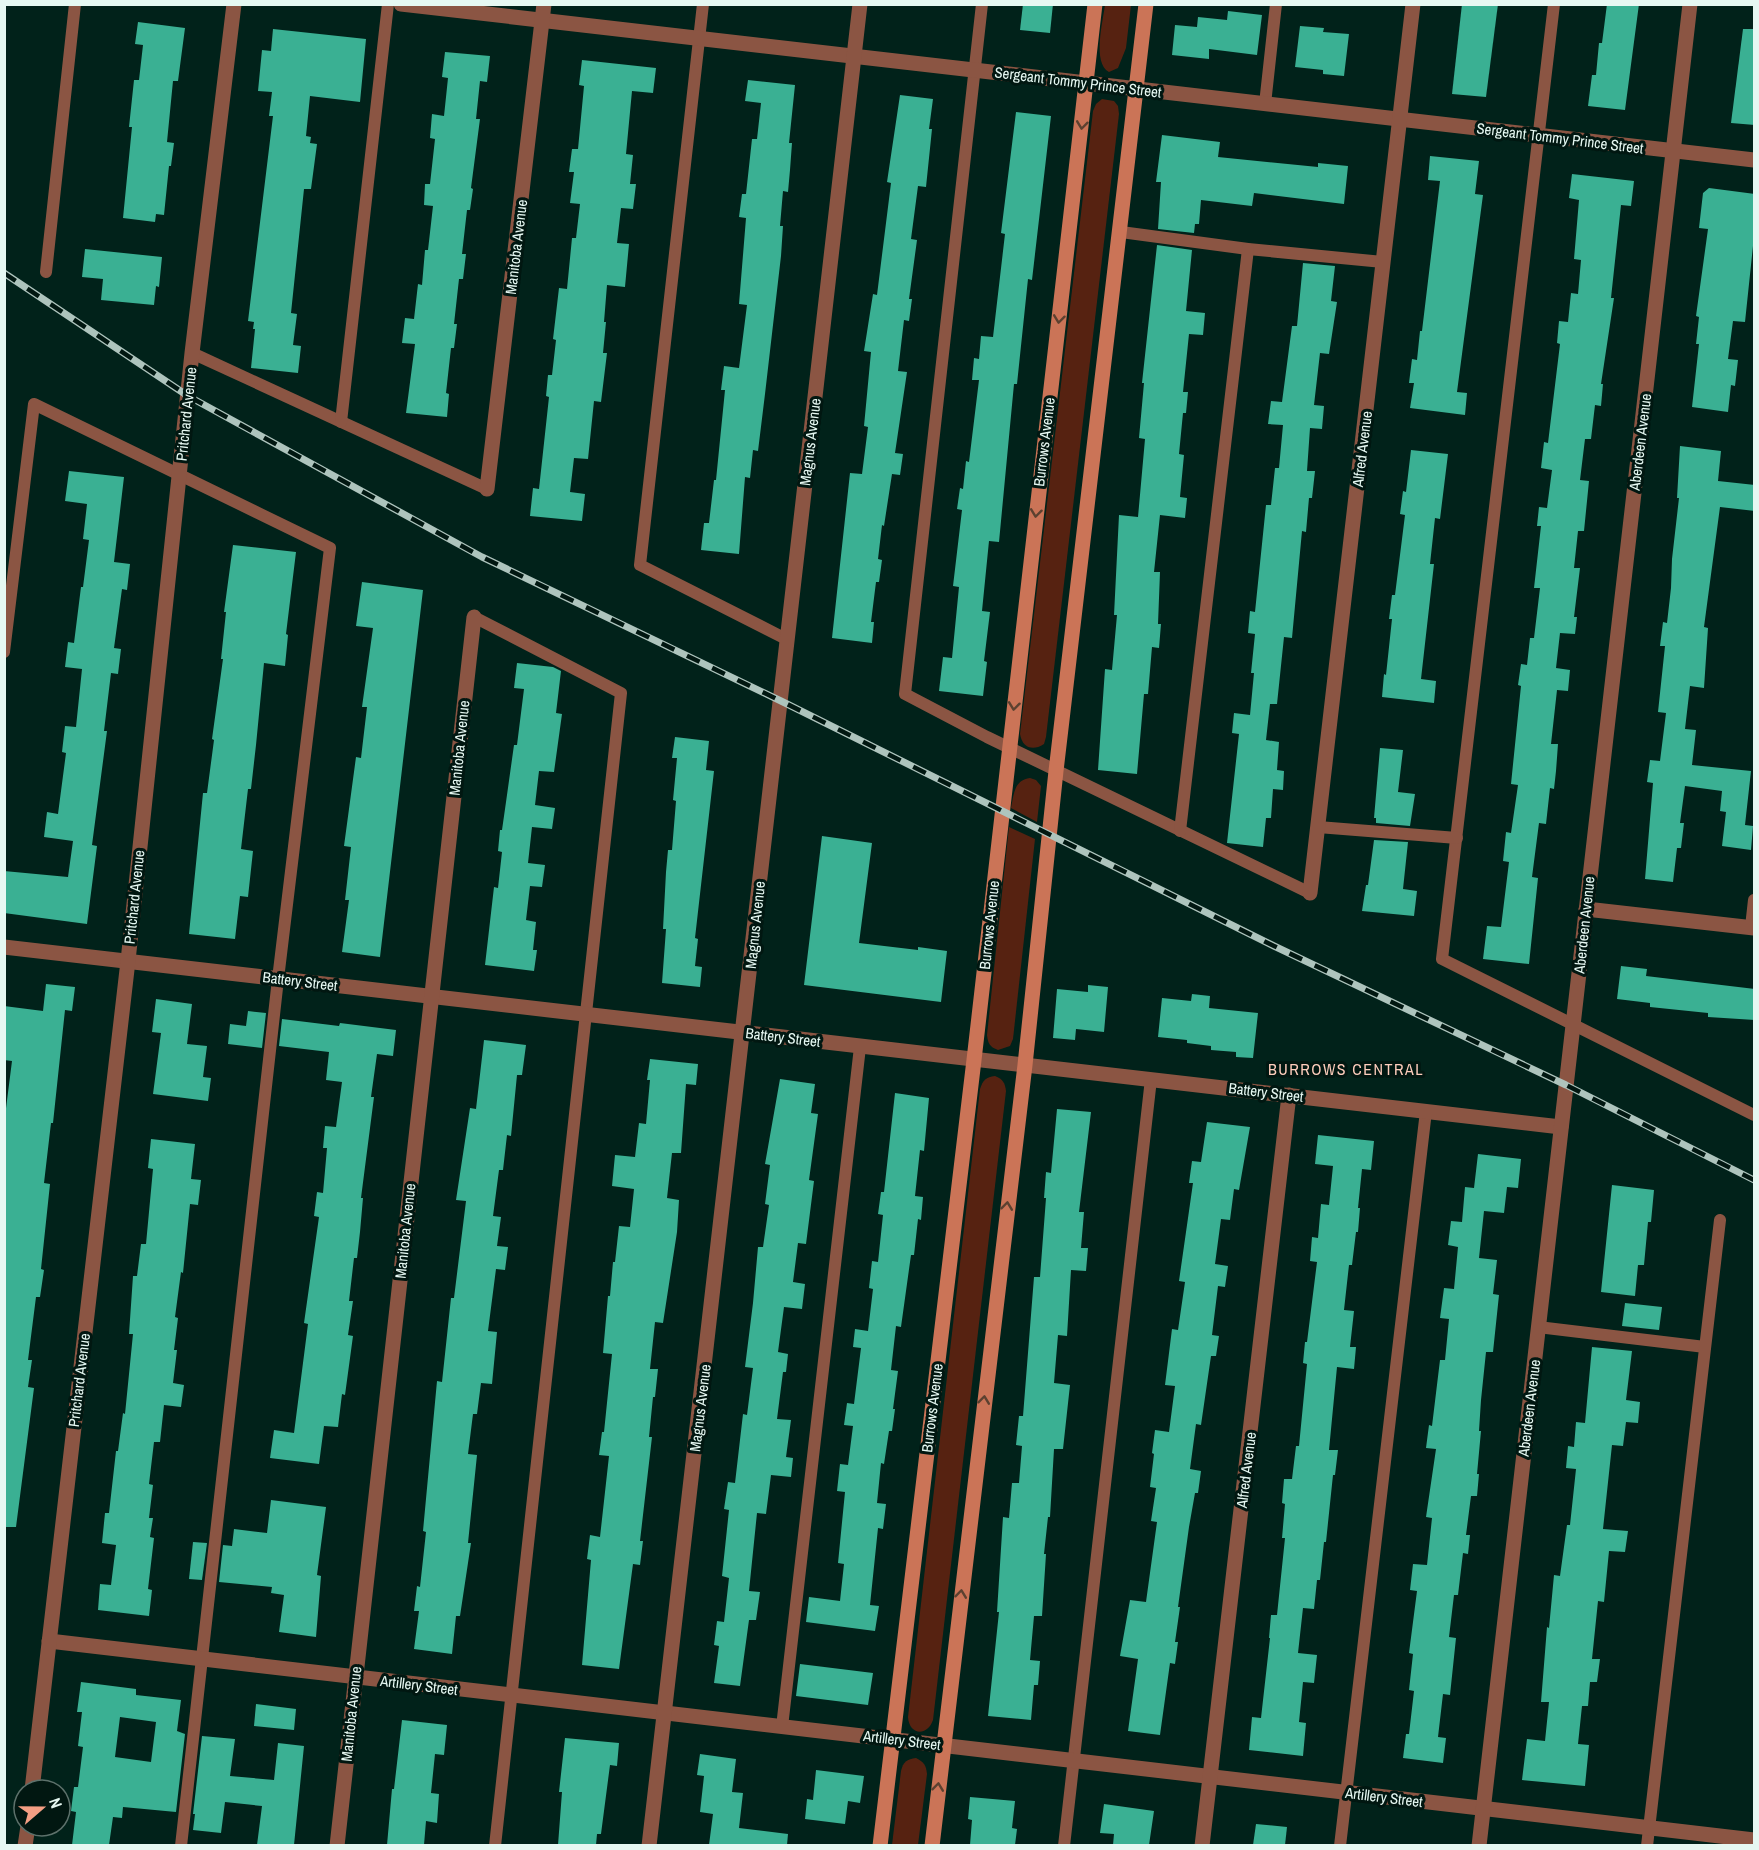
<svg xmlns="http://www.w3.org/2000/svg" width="1759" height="1850" font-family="'Archivo Narrow',sans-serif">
	<rect width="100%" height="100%" fill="#01221a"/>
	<g fill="#562211">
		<path d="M1105 5H1131L1126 48 1118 68 1109 72C1092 63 1103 21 1105 5Z"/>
		<path d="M1102 99 1114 101 1118 106 1119 114 1046 737 1044 744C1032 752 1022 747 1020 734L1093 111 1096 104Z"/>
		<path d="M1030 778 1036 780 1041 786 1037 822 1011 808C1014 794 1014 780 1030 778Z"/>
		<path d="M1009 827 1035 839 1013 1039 1010 1046 998 1050C990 1047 988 1044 987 1035Z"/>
		<path d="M995 1076C1003 1079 1005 1083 1006 1091L933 1720C927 1737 909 1735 908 1717L980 1089C983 1080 986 1077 995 1076Z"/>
		<path d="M916 1758C924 1762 926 1765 927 1774L918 1845H892L901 1771C903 1762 907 1759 916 1758Z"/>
	</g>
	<g fill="#3ab093" fill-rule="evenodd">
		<path d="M1023 4H1053L1050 33 1020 30Z"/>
		<path d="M1462 4H1498L1486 97 1452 94Z"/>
		<path d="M1607 4H1639L1625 110 1588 106 1592 75H1596L1599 43H1602Z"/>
		<path d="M1228 11 1262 15 1257 55 1209 49V59L1172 55 1175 25 1197 27 1198 17 1227 20Z"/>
		<path d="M138 22 185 28 178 81H173L167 142 174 143 171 166H169L164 215 156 214 155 222 123 218 132 127H129L134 80H139L143 45 135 44Z"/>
		<path d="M1300 26 1324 28 1323 32 1349 34 1344 76 1323 74V70L1295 67Z"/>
		<path d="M273 29 366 39 360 102 310 96 306 136 311 137 310 143 317 144 311 189H304L291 313 297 314 293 345 301 346 298 373 251 368 255 329H253L254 322 248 321 273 116H269L272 92 258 91 262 50 271 51Z"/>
		<path d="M1743 29H1755V125L1731 123Z"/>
		<path d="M445 52 490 56 487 82 480 81 476 119H480L471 188 473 189 470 210H467L462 254H466L463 279H459L454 324H457L454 348H451L446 393 449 394 447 417 406 413 415 344 402 343 405 318 414 319 418 284 422 285 425 250H428L433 206 424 205 425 184H430L435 139 430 138 432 114 444 116 448 78 442 77Z"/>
		<path d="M582 60 656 68 653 93 632 91 626 154 633 155 630 184H636L633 209 621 208 617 243 629 244 625 287 607 285 604 322H606L603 353H607L601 402 594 401 588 459 574 458 570 492 585 494 582 521 530 516 533 488 539 489 549 397 546 396 548 375H552L556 340 553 339 559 288 567 289 572 238H576L580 204 570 203 574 172H569L572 149H578L584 86 579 85Z"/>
		<path d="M748 80 795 85 789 143H792L790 170 788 192 783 191 780 226H783L781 256 765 394 758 451 753 450 750 478 745 477 739 554 701 550 704 523H709L714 480H716L725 390H721L724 366 739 368 747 305 739 304 746 218 739 217 742 194H746L752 139H757L761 103 745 101Z"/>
		<path d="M900 95 933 99 929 129H932L926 187 918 186 911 239 917 240 909 299H912L909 321 904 320 898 371 907 372 895 453 903 454 900 475 892 474 884 526 882 525 878 559 882 560 879 582H876L871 622H874L872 643 832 638 850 473 862 474 868 427 864 426 871 352 864 351 873 294 877 295 891 183 887 182Z"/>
		<path d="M1016 112 1051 116 1032 280 1028 279 1017 384H1014L999 542 989 541 982 611 990 612 984 661 987 662 983 696 939 691 943 657 952 658 959 587 953 586 962 510 957 509 960 488 963 489 966 461 969 462 979 380H972L974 358 979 359 981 336 993 337 1005 234 1001 233Z"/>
		<path d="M1162 135 1220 142 1218 157 1318 167V163L1348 166 1344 204 1254 193 1252 206 1201 200 1199 224H1195L1194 233 1158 229 1161 182H1156Z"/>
		<path d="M1430 156 1479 161 1475 194 1483 195 1457 392 1467 393 1465 415 1410 408 1414 383H1409L1412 359 1417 360 1420 331H1422L1440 181 1428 180Z"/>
		<path d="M1572 174 1634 181 1631 206 1621 205 1611 298H1614L1601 384H1603L1601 406 1595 405 1591 439H1585L1580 480 1589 481 1584 531H1578L1574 568H1580L1574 617H1577L1575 634 1560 633 1556 668 1570 670 1568 691 1557 690 1551 744H1558L1556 771 1554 789 1550 788 1546 824 1539 823 1532 877 1538 878 1529 964 1483 959 1487 926 1501 927 1509 862 1503 861 1506 832 1511 833 1518 785 1511 784 1521 686 1518 685 1521 664 1527 665 1530 638H1534L1540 588H1534L1541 526H1537L1539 507 1547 508 1552 470 1541 468 1544 442 1548 443 1560 344 1557 343 1559 321 1568 322 1571 293 1578 294 1581 260 1574 259 1579 200 1569 198Z"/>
		<path d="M1709 188 1755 194V227L1745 322 1733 321 1728 359 1738 360 1735 386 1731 385 1728 412 1692 407 1699 344H1696L1699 317 1696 316 1708 229 1699 228 1703 193Z"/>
		<path d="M1157 245 1192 250 1186 311 1205 313 1203 335 1189 334 1183 392H1188L1186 413H1183L1179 454 1184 455 1180 497 1187 498 1185 518 1160 515 1154 572H1160L1158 624H1161L1159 648 1152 647 1148 694H1144L1137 774 1098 770 1105 669 1112 670 1117 615H1114L1119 515 1138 517 1145 439 1139 438 1144 383H1142Z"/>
		<path d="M85 249 162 257 159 287 156 286 154 305 101 300 103 279 82 277Z"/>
		<path d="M1303 263 1335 266 1331 301 1337 302 1329 354 1320 353 1314 405 1324 406 1322 429 1310 428 1307 471H1315L1312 498H1309L1306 532 1302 531 1292 638 1284 637 1277 704H1270L1266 740 1279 742 1277 770 1284 771 1283 790 1273 789 1271 818H1266L1263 847 1227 843 1239 734 1232 733 1234 713 1250 715 1254 673H1251L1255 634 1248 633 1250 611 1255 612 1266 505H1271L1275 468H1279L1283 425 1268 424 1271 401 1282 402 1292 326H1297Z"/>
		<path d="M1680 446 1721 451 1718 481 1755 485V511L1720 507 1704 627 1708 628 1704 688 1690 686 1685 729 1696 730 1692 765 1751 771 1745 825 1753 826 1751 850 1722 846 1726 812 1720 811 1722 791 1685 786 1680 823H1684L1681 848H1677L1673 882 1645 879 1653 783 1647 782 1650 760 1660 761 1666 713 1658 712 1665 646H1660L1663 622 1667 623 1671 588 1672 559 1679 498H1677Z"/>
		<path d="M1411 450 1448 454 1440 519 1435 518 1430 564H1434L1421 679 1436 681 1434 703 1382 697 1384 674 1386 675 1392 619H1389L1392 595H1395L1405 515 1400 514 1403 491 1406 492Z"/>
		<path d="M69 471 124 477 114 562 130 564 127 590 122 589 114 648 121 649 118 674 111 673 104 731H107L92 845 97 846 87 924 4 913V871L68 877 73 841 44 837 47 812 58 814 66 753 62 752 65 726 76 727 82 669 65 667 68 642 74 643 81 587H83L89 540 83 539 87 504 65 501Z"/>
		<path d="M233 545 296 552 286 634 288 635 285 666 264 663 256 745 251 789H248L241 849 253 851 248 897 240 896 235 939 189 934 203 793H207L214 740 212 739 223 659H221L226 612H224Z"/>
		<path d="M362 582 423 590 380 957 342 952 349 900H345L351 847 344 846 356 757 361 758 367 707H362L373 628 356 626Z"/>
		<path d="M517 663 553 667 561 671 556 713 562 714 554 772 539 771 535 805 555 808 552 829 532 827 528 863 545 865 542 887 530 886 526 920 536 922 533 950H537L534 971 485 965 494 887 498 888 502 852 498 851 500 830H502L506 802 514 745H517L524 689 514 688Z"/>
		<path d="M675 737 709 741 706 770 714 771 695 938 698 939 695 966 702 967 700 987 662 983 666 929H663L666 872 668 850H672L676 801 673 800 677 758H672Z"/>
		<path d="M1380 748 1403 750 1398 792 1415 794 1410 826 1376 823V818H1374Z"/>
		<path d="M822 836 872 843 859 943 918 950V947L947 951 941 1002 804 985Z"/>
		<path d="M1374 840 1408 842 1403 889 1417 891 1414 916 1362 911 1366 885H1368Z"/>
		<path d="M1621 966 1647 969 1646 976 1755 989V1020L1708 1017V1013L1650 1007V1003L1617 999Z"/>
		<path d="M46 984 75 987 72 1011 65 1010 53 1123H51L44 1183 50 1184 41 1269 44 1270 40 1297H36L28 1360H32L28 1387 34 1388 16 1527H4V1124L12 1061 4 1060V1006L43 1011Z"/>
		<path d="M1088 985 1108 987 1104 1032 1076 1029 1075 1040 1053 1038 1057 989 1088 992Z"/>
		<path d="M1192 994 1210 996 1209 1008 1258 1013 1253 1058 1236 1057V1052L1211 1050V1046L1187 1043V1040L1158 1037 1162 998 1191 1001Z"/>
		<path d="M156 999 192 1004 187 1044 207 1046 203 1077 211 1078 208 1101 153 1094 161 1033 152 1032Z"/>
		<path d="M248 1011 266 1013 262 1048 228 1044 230 1024 246 1026Z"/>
		<path d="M282 1019 339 1026 340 1023 396 1030 393 1056 377 1054 371 1097H374L361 1198H363L360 1232 357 1258H354L349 1301H353L348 1335 353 1336 345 1395 342 1394 338 1427 324 1426 319 1464 270 1458 274 1430 294 1433 308 1324 304 1323 319 1217 314 1216 317 1192 323 1193 327 1148H323L325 1126 336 1127 342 1082 326 1080 329 1052 279 1046Z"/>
		<path d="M484 1040 526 1045 522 1075H517L511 1136 507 1135 503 1170H499L493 1216 501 1217 497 1246 508 1247 505 1270 496 1269 488 1331 497 1332 492 1384 481 1383 477 1414H473L468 1454 477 1455 468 1543H471L460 1616H456L452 1654 414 1649 419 1611H414L417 1586 420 1587 426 1532 423 1531 437 1381 442 1382 451 1298H454L466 1201 456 1200 470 1108 476 1109Z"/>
		<path d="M650 1059 698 1064 696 1085 686 1084 681 1153H672L667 1198 679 1200 677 1232 663 1323 655 1322 650 1369H658L655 1397H653L649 1437H652L640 1541H643L640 1565 633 1564 619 1669 582 1665 591 1560 587 1559 590 1535 600 1537 609 1456 599 1455 602 1432H604L612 1354 603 1353 608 1296H610L613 1262H615L619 1226 630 1227 634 1189 612 1186 615 1155 635 1157 639 1123 646 1124 650 1080H647Z"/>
		<path d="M780 1079 815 1084 811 1113 818 1114 809 1180 814 1181 806 1244 798 1243 793 1282 805 1284 802 1309 784 1307 778 1352 788 1354 786 1372H783L777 1419 791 1420 786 1457 793 1458 791 1477 771 1475 766 1514 757 1513 749 1591 760 1592 756 1620H749L740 1686 714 1683 719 1646 714 1645 717 1621 724 1622 729 1578 722 1576 729 1510 724 1509 728 1482 735 1483 743 1414 747 1415 753 1368 745 1367 753 1303 758 1247H763L769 1205 765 1204 770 1165 765 1164Z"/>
		<path d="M895 1093 929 1098 924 1151 920 1150 915 1196 923 1197 921 1220 918 1219 914 1255H911L901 1327 896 1326 891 1370 898 1371 893 1409H895L892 1431H889L884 1464 881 1463 877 1503 886 1504 883 1529 878 1528 870 1605 879 1606 875 1631 806 1622 809 1597 840 1601 844 1564 838 1563 845 1492 837 1491 840 1464 848 1465 853 1426 844 1425 847 1403 854 1404 861 1348 853 1347 855 1329 868 1331 873 1289 869 1288 872 1261 878 1262 883 1215 878 1214 881 1192H884Z"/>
		<path d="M1057 1109 1091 1112 1079 1212H1084L1081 1248H1088L1086 1271 1071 1270 1067 1336 1058 1335 1054 1383 1070 1385 1063 1449H1054L1050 1517H1048L1044 1554H1046L1042 1616H1034L1030 1660 1040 1661 1038 1685H1034L1031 1720 988 1716 999 1612H997L1003 1517 1009 1518 1012 1483H1019L1022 1446 1016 1445 1019 1416H1023L1034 1277H1040L1046 1198H1044L1046 1172 1051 1173Z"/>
		<path d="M1207 1122 1250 1127 1239 1190 1234 1189 1230 1220 1221 1219 1215 1264 1228 1266 1225 1287 1218 1286 1212 1335 1219 1336 1216 1356H1211L1201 1425 1196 1424 1190 1469 1201 1471 1198 1493H1195L1189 1527 1178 1607H1180L1175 1642H1178L1175 1664 1170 1663 1160 1735 1128 1731 1138 1659 1120 1656 1130 1600 1146 1602 1157 1522 1151 1521 1156 1488 1150 1487 1154 1454 1152 1453 1155 1430 1169 1432 1175 1386 1165 1385 1172 1329 1178 1330 1185 1282 1179 1281 1193 1183H1189L1192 1161 1201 1162Z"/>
		<path d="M1318 1135 1374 1141 1371 1170 1362 1169 1358 1208H1360L1358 1232H1356L1352 1265H1349L1344 1310 1354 1311 1350 1347H1356L1354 1369 1337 1367 1329 1450H1338L1335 1475H1333L1326 1542H1324L1320 1580H1317L1314 1609 1303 1608 1298 1653 1317 1655 1314 1683 1303 1682 1299 1722 1306 1723 1303 1756 1249 1750 1252 1717 1261 1718 1270 1638H1269L1271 1615H1277L1285 1538H1282L1285 1504 1282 1503 1284 1479H1292L1296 1446H1299L1307 1364 1303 1363 1305 1342H1307L1317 1262 1310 1261 1312 1237 1318 1238 1321 1204 1329 1205 1333 1166 1315 1164Z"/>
		<path d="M151 1139 195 1144 191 1179 201 1180 198 1205 190 1204 183 1273 181 1272 175 1317 178 1318 174 1350H177L173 1383 184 1385 181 1407 164 1405 160 1442H154L149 1484 153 1485 149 1518H153L150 1537 154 1538 148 1589 152 1590 149 1616 98 1610 100 1584 111 1585 116 1545 102 1543 105 1513H109L116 1451H118L123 1413 125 1414 133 1334H129L133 1276H137L141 1244H146L153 1169 148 1168Z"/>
		<path d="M1478 1154 1521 1159 1518 1188 1507 1187 1504 1213 1484 1211 1479 1258 1497 1260 1493 1294 1499 1295 1493 1352H1486L1481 1400 1479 1431H1481L1477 1474H1479L1477 1496H1471L1466 1535H1470L1468 1554 1463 1553 1458 1595H1454L1449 1637 1456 1638 1450 1695 1443 1694 1438 1737 1446 1738 1443 1763 1403 1758 1406 1734H1409L1414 1691 1409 1690 1413 1654 1409 1653 1417 1591 1410 1590 1413 1564 1427 1565 1432 1518 1426 1517 1436 1449 1426 1448 1429 1425 1432 1426 1440 1360H1445L1449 1319 1440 1318 1444 1288 1454 1289 1458 1247 1448 1245 1451 1221 1462 1222 1465 1187 1474 1188Z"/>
		<path d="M1612 1185 1654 1190 1651 1222H1648L1644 1265H1638L1635 1296 1601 1292Z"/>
		<path d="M1625 1303 1662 1307 1659 1330 1622 1326Z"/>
		<path d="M1592 1347 1632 1351 1626 1400 1640 1402 1638 1423 1626 1422 1623 1446 1612 1445 1603 1529 1628 1531 1625 1552 1609 1551 1604 1602 1598 1601 1592 1659H1600L1597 1682H1590L1588 1706H1582L1578 1744 1589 1745 1585 1786 1522 1780 1527 1739 1545 1741 1549 1702H1541L1547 1627 1549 1628 1554 1575 1560 1576 1567 1525H1570L1576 1469 1566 1468 1568 1446 1574 1447 1576 1422 1585 1423Z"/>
		<path d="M271 1500 326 1507 317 1575 321 1576 316 1637 279 1632 284 1595 271 1593 272 1587 219 1582 223 1545 232 1546 234 1529 267 1533Z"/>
		<path d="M193 1542 207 1543 202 1580 189 1579Z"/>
		<path d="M800 1664 873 1673 868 1705 796 1696Z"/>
		<path d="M81 1682 136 1689V1695L181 1700 177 1731 185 1734 176 1812 123 1807 122 1818 113 1817 109 1845H72L76 1812 71 1811 74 1787H78L83 1747 78 1746 82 1712H77ZM120 1717 156 1722 151 1762 115 1757Z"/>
		<path d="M256 1704 296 1709 294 1730 254 1726Z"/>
		<path d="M402 1720 447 1725 444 1755 435 1754 431 1793 439 1794 437 1823 426 1821 424 1845H387L392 1789H394Z"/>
		<path d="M202 1736 235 1739 230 1776 274 1780 278 1743 304 1746 294 1845H257L262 1806 225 1802 221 1833 193 1830 195 1814H193Z"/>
		<path d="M565 1738 619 1743 617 1766 610 1765 601 1834H597L596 1845H558L562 1792H559Z"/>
		<path d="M700 1754 736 1759 732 1792 743 1793 739 1828 788 1834 787 1845H709L713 1814 700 1812 704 1776 697 1775Z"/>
		<path d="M816 1770 864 1776 860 1803 848 1801 845 1824 805 1819 807 1799 813 1800Z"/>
		<path d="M970 1797 1015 1801 1012 1828 1017 1829 1015 1845H970L972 1820 968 1819Z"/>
		<path d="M1104 1804 1154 1811 1149 1845H1113L1114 1834 1100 1833Z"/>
		<path d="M1256 1824 1287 1827 1285 1845H1253Z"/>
	</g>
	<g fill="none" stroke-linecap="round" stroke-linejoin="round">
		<g stroke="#8b5543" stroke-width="12">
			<path d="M703 4 640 565 788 640"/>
			<path d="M982 4 905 694 987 737 1310 893"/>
			<path d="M1554 4 1442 959 1754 1115"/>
			<path d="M1265 104 1276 4"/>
			<path d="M1121 232 1248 249 1383 262"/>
			<path d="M46 272 75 4"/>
			<path d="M192 353 487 489"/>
			<path d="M341 422 388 4"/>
			<path d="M474 617 621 693 495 1846"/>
			<path d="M4 652 34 404 330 548 278 979 181 1846"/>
			<path d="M1318 827 1457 838"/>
			<path d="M1180 831 1248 249"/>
			<path d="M1751 927 1754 900"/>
			<path d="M1538 1327 1705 1347"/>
			<path d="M782 1727 860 1047"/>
			<path d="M1064 1846 1151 1079"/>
			<path d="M1340 1846 1426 1111"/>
			<path d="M1647 1846 1720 1220"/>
		</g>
		<g stroke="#8b5543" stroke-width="15">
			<path d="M401 4 1754 160"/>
			<path d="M487 489 544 4"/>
			<path d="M1310 893 1413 4"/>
			<path d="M1586 909 1754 928"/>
			<path d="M4 947 1561 1127"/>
			<path d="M49 1641 1754 1840"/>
			<path d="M32 1790 128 961 192 353 234 4"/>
			<path d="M25 1846 28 1826"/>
			<path d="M337 1846 474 617"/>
			<path d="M649 1846 860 4"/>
			<path d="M1202 1846 1289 1095"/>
			<path d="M1479 1846 1690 4"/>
		</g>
		<g stroke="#cb7457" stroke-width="15">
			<path d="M880 1846 974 1060 1095 4"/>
			<path d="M932 1846 1025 1065 1056 771 1146 4"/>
		</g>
		<g stroke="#aec4bd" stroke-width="7">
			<path id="rail" d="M4 273 188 396 482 557 781 701 1274 946 1566 1085 1754 1180"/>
		</g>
		<use href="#rail" stroke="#011711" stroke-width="4.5" stroke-dasharray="14" stroke-linecap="butt"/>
	</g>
	<defs><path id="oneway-chevron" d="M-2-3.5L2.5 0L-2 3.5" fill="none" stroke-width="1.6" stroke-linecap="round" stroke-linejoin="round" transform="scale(1.5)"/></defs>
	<g stroke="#5c4130">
		<use href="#oneway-chevron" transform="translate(1082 125) rotate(97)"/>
		<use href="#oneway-chevron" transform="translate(1059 319) rotate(97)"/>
		<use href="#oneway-chevron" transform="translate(1036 513) rotate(97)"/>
		<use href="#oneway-chevron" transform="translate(1014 706) rotate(97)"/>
		<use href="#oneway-chevron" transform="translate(1007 1206) rotate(-83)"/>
		<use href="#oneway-chevron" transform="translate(984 1400) rotate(-83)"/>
		<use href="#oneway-chevron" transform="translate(961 1594) rotate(-83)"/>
		<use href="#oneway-chevron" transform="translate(938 1787) rotate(-83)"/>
	</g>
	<g text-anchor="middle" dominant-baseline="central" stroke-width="6" stroke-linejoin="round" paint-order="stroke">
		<g font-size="15" fill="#e6f8f2" stroke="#011711">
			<text transform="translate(1078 82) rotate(7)">Sergeant Tommy Prince Street</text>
			<text transform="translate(1560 138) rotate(7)">Sergeant Tommy Prince Street</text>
			<text transform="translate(516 247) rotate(-83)">Manitoba Avenue</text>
			<text transform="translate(186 414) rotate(-84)">Pritchard Avenue</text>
			<text transform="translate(810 442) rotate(-83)">Magnus Avenue</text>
			<text transform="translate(1044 442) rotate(-83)">Burrows Avenue</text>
			<text transform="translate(1640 442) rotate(-83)">Aberdeen Avenue</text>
			<text transform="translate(1362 449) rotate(-83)">Alfred Avenue</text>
			<text transform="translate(459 748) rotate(-84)">Manitoba Avenue</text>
			<text transform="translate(134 897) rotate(-84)">Pritchard Avenue</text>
			<text transform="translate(755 925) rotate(-84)">Magnus Avenue</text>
			<text transform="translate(989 925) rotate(-84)">Burrows Avenue</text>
			<text transform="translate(1584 925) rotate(-84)">Aberdeen Avenue</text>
			<text transform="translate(300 981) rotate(7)">Battery Street</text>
			<text transform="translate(783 1037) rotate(7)">Battery Street</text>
			<text transform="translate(1266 1092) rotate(7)">Battery Street</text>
			<text transform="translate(405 1231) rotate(-84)">Manitoba Avenue</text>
			<text transform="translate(79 1380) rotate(-83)">Pritchard Avenue</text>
			<text transform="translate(700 1408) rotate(-83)">Magnus Avenue</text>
			<text transform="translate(932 1408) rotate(-83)">Burrows Avenue</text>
			<text transform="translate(1529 1408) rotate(-83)">Aberdeen Avenue</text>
			<text transform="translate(1246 1470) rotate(-83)">Alfred Avenue</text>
			<text transform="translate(419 1685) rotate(7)">Artillery Street</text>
			<text transform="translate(351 1714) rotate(-84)">Manitoba Avenue</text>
			<text transform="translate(902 1740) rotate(7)">Artillery Street</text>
			<text transform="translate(1384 1797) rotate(7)">Artillery Street</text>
		</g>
		<g font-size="16" letter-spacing="1.5" fill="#fdcdbc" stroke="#011711">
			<text x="1346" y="1069">BURROWS CENTRAL</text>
		</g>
	</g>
	<rect width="1759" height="1850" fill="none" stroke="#e6f8f2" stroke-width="12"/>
	<g transform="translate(42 1808) rotate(70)"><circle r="28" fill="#011711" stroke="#5d716b" stroke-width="1.5"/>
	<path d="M0-4.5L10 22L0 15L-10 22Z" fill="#f39f84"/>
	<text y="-9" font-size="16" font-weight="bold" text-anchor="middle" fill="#e6f8f2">N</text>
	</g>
</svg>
